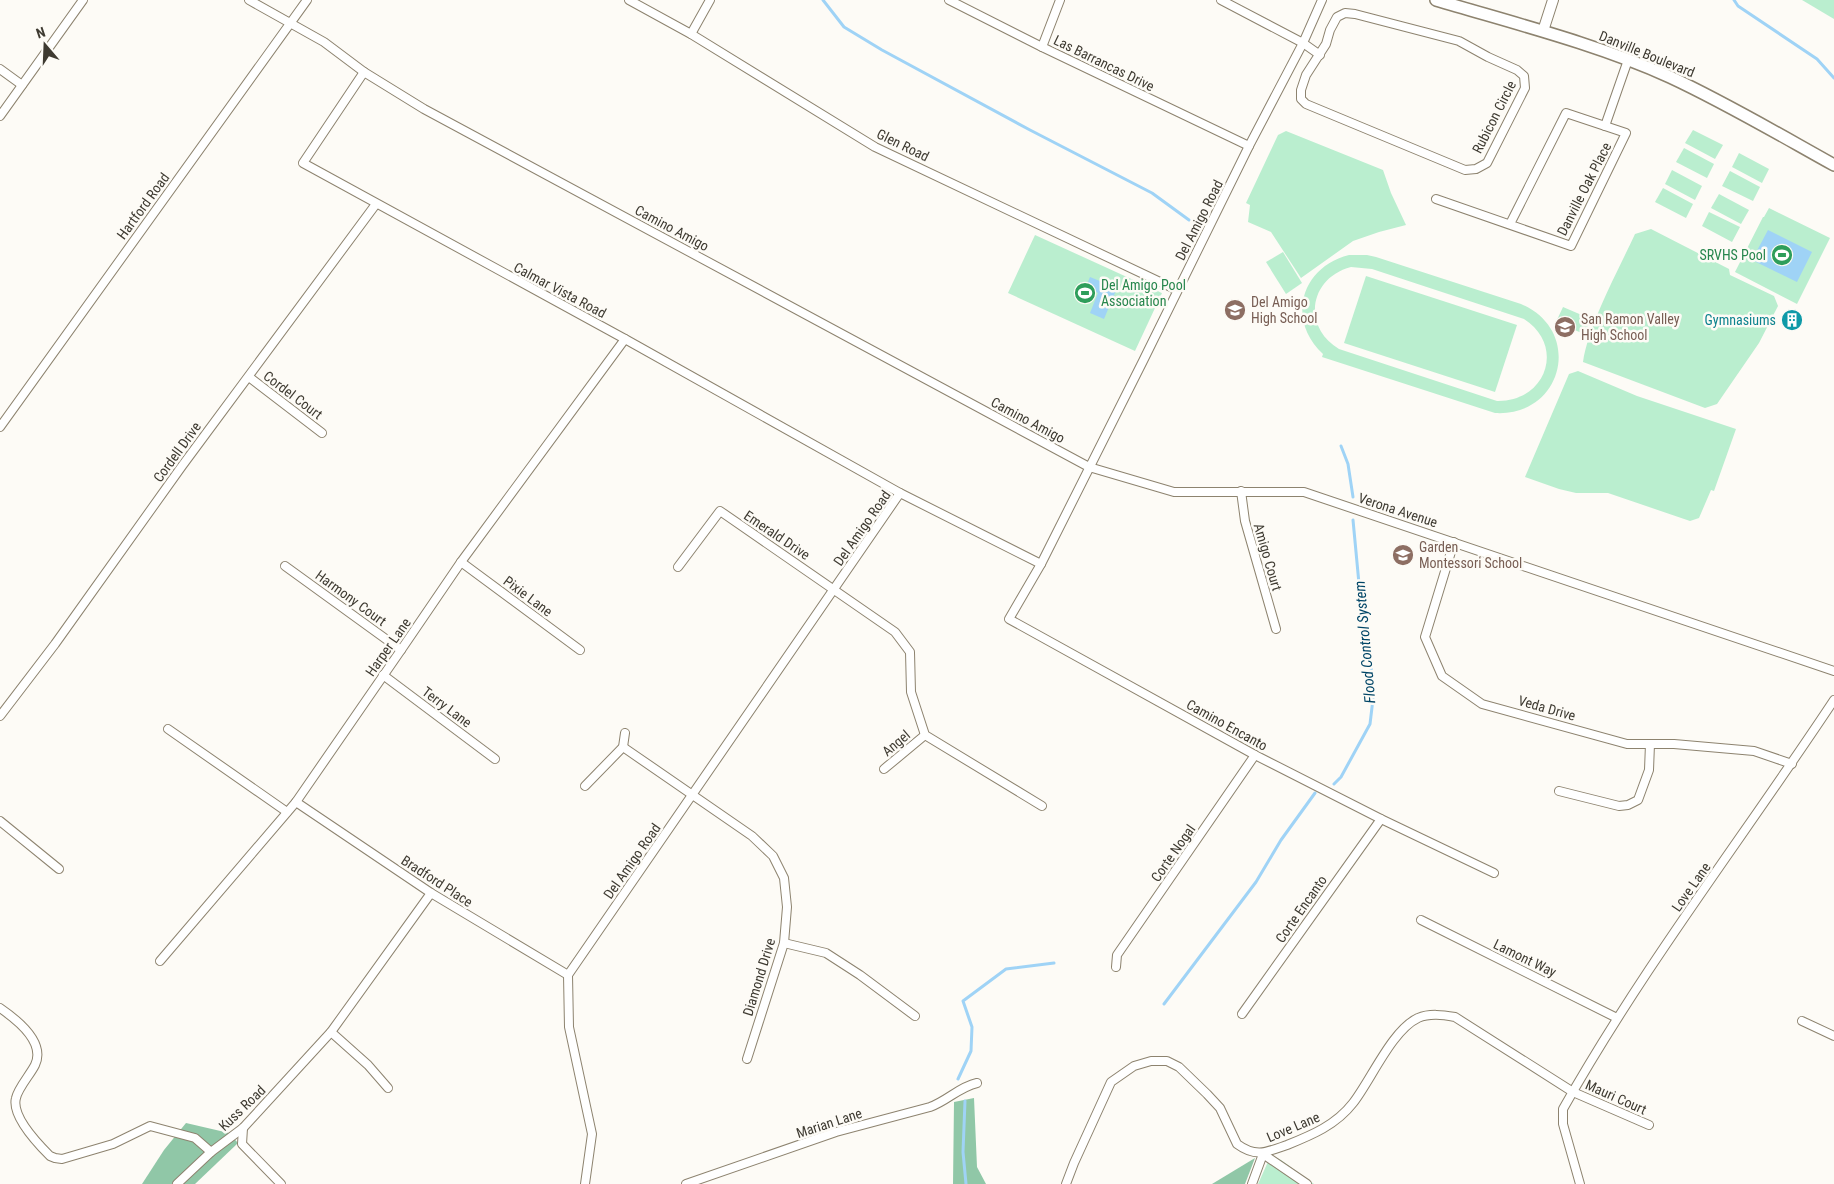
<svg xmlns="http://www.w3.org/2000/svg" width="1834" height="1184" font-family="'Roboto Condensed',sans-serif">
	<rect width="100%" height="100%" fill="#fdfbf6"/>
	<g fill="#baeecf" fill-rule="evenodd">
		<path d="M1802 0H1834V19Z"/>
		<path d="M1693 130 1723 145 1715 159 1685 143Z"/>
		<path d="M1286 131 1383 170 1391 193 1406 225 1379 232 1353 241 1301 278 1271 232 1248 222 1250 205 1246 203 1278 135Z"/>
		<path d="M1684 148 1714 164 1707 178 1676 162Z"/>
		<path d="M1739 153 1769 169 1762 183 1732 167Z"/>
		<path d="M1672 170 1702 186 1695 200 1665 184Z"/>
		<path d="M1730 171 1760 187 1753 201 1722 186Z"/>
		<path d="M1663 188 1693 204 1686 218 1655 202Z"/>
		<path d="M1719 194 1749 210 1741 224 1711 208Z"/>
		<path d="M1769 208 1830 238 1797 304 1735 272 1763 217H1764Z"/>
		<path d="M1709 212 1740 227 1732 242 1702 226Z"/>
		<path d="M1651 229 1729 269 1730 275 1774 296 1778 306 1759 343 1717 404 1705 408 1583 362C1589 323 1618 271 1635 234Z"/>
		<path d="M1035 235 1162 293 1135 351 1008 293Z"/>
		<path d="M1283 252 1302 283 1286 294 1266 262Z"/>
		<path d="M1349 255H1367L1376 257 1521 304C1584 331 1563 417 1495 413L1322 357 1323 354C1286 320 1301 267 1349 255ZM1351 267 1372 269 1524 319C1566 346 1546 402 1497 401L1339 349C1302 327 1309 278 1351 267Z"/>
		<path d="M1366 276 1517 325 1495 392 1344 343Z"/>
		<path d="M1563 307 1591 319 1584 334 1556 322Z"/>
		<path d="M1578 371 1637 396 1736 429 1714 491 1711 490 1699 518 1690 521 1608 493H1576L1559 489 1525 477 1569 374Z"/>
		<path d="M1271 1155 1281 1160 1314 1184H1258Z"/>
	</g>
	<g fill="#90c7a7">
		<path d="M974 1098 977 1167 986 1184H953L954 1102Z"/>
		<path d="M186 1123 229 1133 238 1143 195 1184H142L164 1150Z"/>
		<path d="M1255 1158 1245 1184H1212Z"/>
	</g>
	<g fill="#9fd3f6">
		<path d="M1768 230 1812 252 1797 282 1752 260Z"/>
		<path d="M1090 277 1117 288 1104 319 1090 313 1098 293 1086 287Z"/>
	</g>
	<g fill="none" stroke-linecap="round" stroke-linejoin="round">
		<g stroke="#9fd3f6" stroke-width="3">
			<path d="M823 0 844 27 882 50 1030 130 1152 193 1189 220"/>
			<path d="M1734 0 1738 6 1817 59 1834 78"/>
			<path d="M1341 446 1348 464 1353 497"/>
			<path d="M1334 784 1341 777 1370 724 1373 699 1371 668 1361 605 1353 520"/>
			<path d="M1164 1004 1256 882 1281 840 1315 793"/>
			<path d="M958 1079 971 1051 972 1027 963 1001 1006 969 1054 963"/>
			<path d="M965 1101 963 1152 966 1184"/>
		</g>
		<g stroke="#8d836f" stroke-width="10">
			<g id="minor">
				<path d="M249 0 324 42 364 72 424 109 1089 467 1174 492H1304L1834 671"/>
				<path d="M629 0 691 34 875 147 1177 290"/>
				<path d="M949 0 1042 47 1249 146"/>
				<path d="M1221 0 1303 43 1320 55"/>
				<path d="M1322 0 1303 43 1249 146 1143 361 1041 564 1009 619 1255 755 1381 819 1494 873"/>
				<path d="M1345 13 1355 14 1459 41 1488 57 1517 70 1524 76 1525 88 1487 163 1476 169 1465 170 1306 104 1301 99V90L1306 75 1326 44 1330 30 1337 17Z"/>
				<path d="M691 34 710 0"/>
				<path d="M1042 47 1060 0"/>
				<path d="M0 69 22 85"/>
				<path d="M364 72 303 163 625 339 900 493"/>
				<path d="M0 116 83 0"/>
				<path d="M1605 126 1628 60"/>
				<path d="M1436 199 1571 246 1626 133 1566 113 1510 224"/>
				<path d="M249 377 322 433"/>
				<path d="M0 427 307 0"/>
				<path d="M1241 491 1245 521 1276 629"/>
				<path d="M1454 542 1425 637 1442 676 1482 704 1627 744H1674L1754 751 1792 764"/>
				<path d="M461 562 580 650"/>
				<path d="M285 566 401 650"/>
				<path d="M678 567 720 511 895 632 910 652 911 692 925 735 1042 806"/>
				<path d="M383 675 495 759"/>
				<path d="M0 716 55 644 182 466 376 204"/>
				<path d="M168 729 287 812"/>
				<path d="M623 747 752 836 773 856 784 878 787 907 784 943 747 1059"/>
				<path d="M884 769 925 735"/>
				<path d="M585 786 623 747 625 733"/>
				<path d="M1559 791 1619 806 1628 805 1638 800 1649 770 1650 744"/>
				<path d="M296 802 431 893 568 975"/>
				<path d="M0 821 59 869"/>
				<path d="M1421 920 1617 1018"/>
				<path d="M784 943 826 953 860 975 915 1016"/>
				<path d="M160 961 296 802 401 650 461 562 625 339"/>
				<path d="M1116 967 1117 955 1255 755"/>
				<path d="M0 1008C16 1019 46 1042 35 1065 30 1075 18 1088 16 1098 11 1116 38 1144 50 1156L55 1158 62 1159 113 1144 150 1126 195 1138 211 1152"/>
				<path d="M1242 1014 1381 819"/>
				<path d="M1802 1021 1834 1036"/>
				<path d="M331 1032 368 1065 388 1088"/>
				<path d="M243 1128 242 1144 281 1184"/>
				<path d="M177 1184 211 1152 243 1128 331 1032 431 893"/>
				<path d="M585 1184 592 1134 569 1027 568 975 900 493 1041 564"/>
				<path d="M686 1184 836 1132 930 1107C947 1101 959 1087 977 1083"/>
				<path d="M1066 1184 1074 1163 1111 1082 1134 1066 1151 1061H1167L1179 1067 1207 1094 1220 1108 1237 1144C1256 1158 1267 1152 1287 1145 1312 1135 1336 1125 1353 1103 1371 1080 1392 1030 1418 1018 1430 1013 1443 1015 1455 1017L1573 1092 1649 1125"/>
				<path d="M1252 1184 1263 1154 1307 1184"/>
				<path d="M1580 1184 1563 1124V1109C1643 967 1744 836 1834 700"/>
			</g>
		</g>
		<g stroke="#8d836f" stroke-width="12">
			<path id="tertiary" d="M1543 31 1553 0"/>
		</g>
		<g stroke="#8d836f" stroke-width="14">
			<path id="secondary" d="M1436 0C1513 23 1597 44 1670 77 1726 103 1780 135 1834 165"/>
		</g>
		<use href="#minor" stroke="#fff" stroke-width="8"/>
		<use href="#tertiary" stroke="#fff" stroke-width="10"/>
		<use href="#secondary" stroke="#fff" stroke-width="11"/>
	</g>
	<defs>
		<g id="stadium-disc" transform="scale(1.125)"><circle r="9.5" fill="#2e9e5b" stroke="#fdfbf6"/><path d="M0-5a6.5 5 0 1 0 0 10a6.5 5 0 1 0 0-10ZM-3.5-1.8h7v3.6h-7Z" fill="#fff"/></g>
		<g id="school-disc" transform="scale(1.125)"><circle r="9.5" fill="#8d6e63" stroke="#fdfbf6"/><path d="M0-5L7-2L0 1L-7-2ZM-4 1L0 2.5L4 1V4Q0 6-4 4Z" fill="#fff"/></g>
		<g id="building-disc" transform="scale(1.125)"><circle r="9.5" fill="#0f9aa8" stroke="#fdfbf6"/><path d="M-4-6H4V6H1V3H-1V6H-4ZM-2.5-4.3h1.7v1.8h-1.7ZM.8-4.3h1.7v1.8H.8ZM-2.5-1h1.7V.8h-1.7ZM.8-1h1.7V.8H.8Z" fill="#fff"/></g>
	</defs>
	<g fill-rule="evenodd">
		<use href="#stadium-disc" x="1782" y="255"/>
		<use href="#stadium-disc" x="1085" y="293"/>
		<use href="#school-disc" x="1235" y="310"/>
		<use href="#building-disc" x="1792" y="320"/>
		<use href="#school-disc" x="1565" y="327"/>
		<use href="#school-disc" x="1403" y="555"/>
	</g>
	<g text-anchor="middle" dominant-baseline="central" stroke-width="5" stroke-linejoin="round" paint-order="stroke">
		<g font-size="14" fill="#3e3a31" stroke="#fdfbf6">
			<text transform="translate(1647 54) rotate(22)">Danville Boulevard</text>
			<text transform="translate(1104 63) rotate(26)">Las Barrancas Drive</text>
			<text transform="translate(1494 117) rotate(-63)">Rubicon Circle</text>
			<text transform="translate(903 145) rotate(26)">Glen Road</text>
			<text transform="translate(1584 189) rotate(-63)">Danville Oak Place</text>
			<text transform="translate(143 206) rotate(-54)">Hartford Road</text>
			<text transform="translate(1199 220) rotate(-63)">Del Amigo Road</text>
			<text transform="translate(672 228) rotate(28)">Camino Amigo</text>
			<text transform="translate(560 290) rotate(28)">Calmar Vista Road</text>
			<text transform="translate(293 395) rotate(37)">Cordel Court</text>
			<text transform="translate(1028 420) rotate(28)">Camino Amigo</text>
			<text transform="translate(177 452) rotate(-54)">Cordell Drive</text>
			<text transform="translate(1398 510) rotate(18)">Verona Avenue</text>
			<text transform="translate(862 528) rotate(-55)">Del Amigo Road</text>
			<text transform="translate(777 535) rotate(34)">Emerald Drive</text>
			<text transform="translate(1268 557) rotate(74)">Amigo Court</text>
			<text transform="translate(528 596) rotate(37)">Pixie Lane</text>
			<text transform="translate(351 598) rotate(36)">Harmony Court</text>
			<text transform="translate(388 647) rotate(-55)">Harper Lane</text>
			<text transform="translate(447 707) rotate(37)">Terry Lane</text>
			<text transform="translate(1547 708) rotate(16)">Veda Drive</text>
			<text transform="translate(1227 725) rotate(29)">Camino Encanto</text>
			<text transform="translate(896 743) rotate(-40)">Angel</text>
			<text transform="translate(1173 853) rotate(-55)">Corte Nogal</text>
			<text transform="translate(632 861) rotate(-55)">Del Amigo Road</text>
			<text transform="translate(437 881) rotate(33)">Bradford Place</text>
			<text transform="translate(1691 887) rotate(-55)">Love Lane</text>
			<text transform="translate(1301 909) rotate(-55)">Corte Encanto</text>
			<text transform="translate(1525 958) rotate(26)">Lamont Way</text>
			<text transform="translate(759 977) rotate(-73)">Diamond Drive</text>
			<text transform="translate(1616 1097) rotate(24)">Mauri Court</text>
			<text transform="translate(242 1108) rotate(-44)">Kuss Road</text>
			<text transform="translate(829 1123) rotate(-18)">Marian Lane</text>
			<text transform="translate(1293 1127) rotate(-23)">Love Lane</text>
		</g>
		<g font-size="14" fill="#27864d" stroke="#fdfbf6" text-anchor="end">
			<text x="1766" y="255">SRVHS Pool</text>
			<text x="1101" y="285" text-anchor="start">Del Amigo Pool<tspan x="1101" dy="16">Association</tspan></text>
		</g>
		<g font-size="14" fill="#785e54" stroke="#fdfbf6" text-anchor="start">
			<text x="1251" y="302">Del Amigo<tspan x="1251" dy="16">High School</tspan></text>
			<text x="1581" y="319">San Ramon Valley<tspan x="1581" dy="16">High School</tspan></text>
			<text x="1419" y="547">Garden<tspan x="1419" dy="16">Montessori School</tspan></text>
		</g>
		<g font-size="14" fill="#0d838f" stroke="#fdfbf6" text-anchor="end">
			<text x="1776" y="320">Gymnasiums</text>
		</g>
		<g font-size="15" font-style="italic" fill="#004566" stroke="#fdfbf6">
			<text transform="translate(1365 642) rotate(-95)">Flood Control System</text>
		</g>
	</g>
	<g transform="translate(45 45) rotate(341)" stroke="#fdfbf6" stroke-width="4" paint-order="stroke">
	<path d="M0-4L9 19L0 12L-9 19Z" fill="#3e3a31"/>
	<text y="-8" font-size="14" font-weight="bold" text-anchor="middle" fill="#3e3a31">N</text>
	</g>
</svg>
